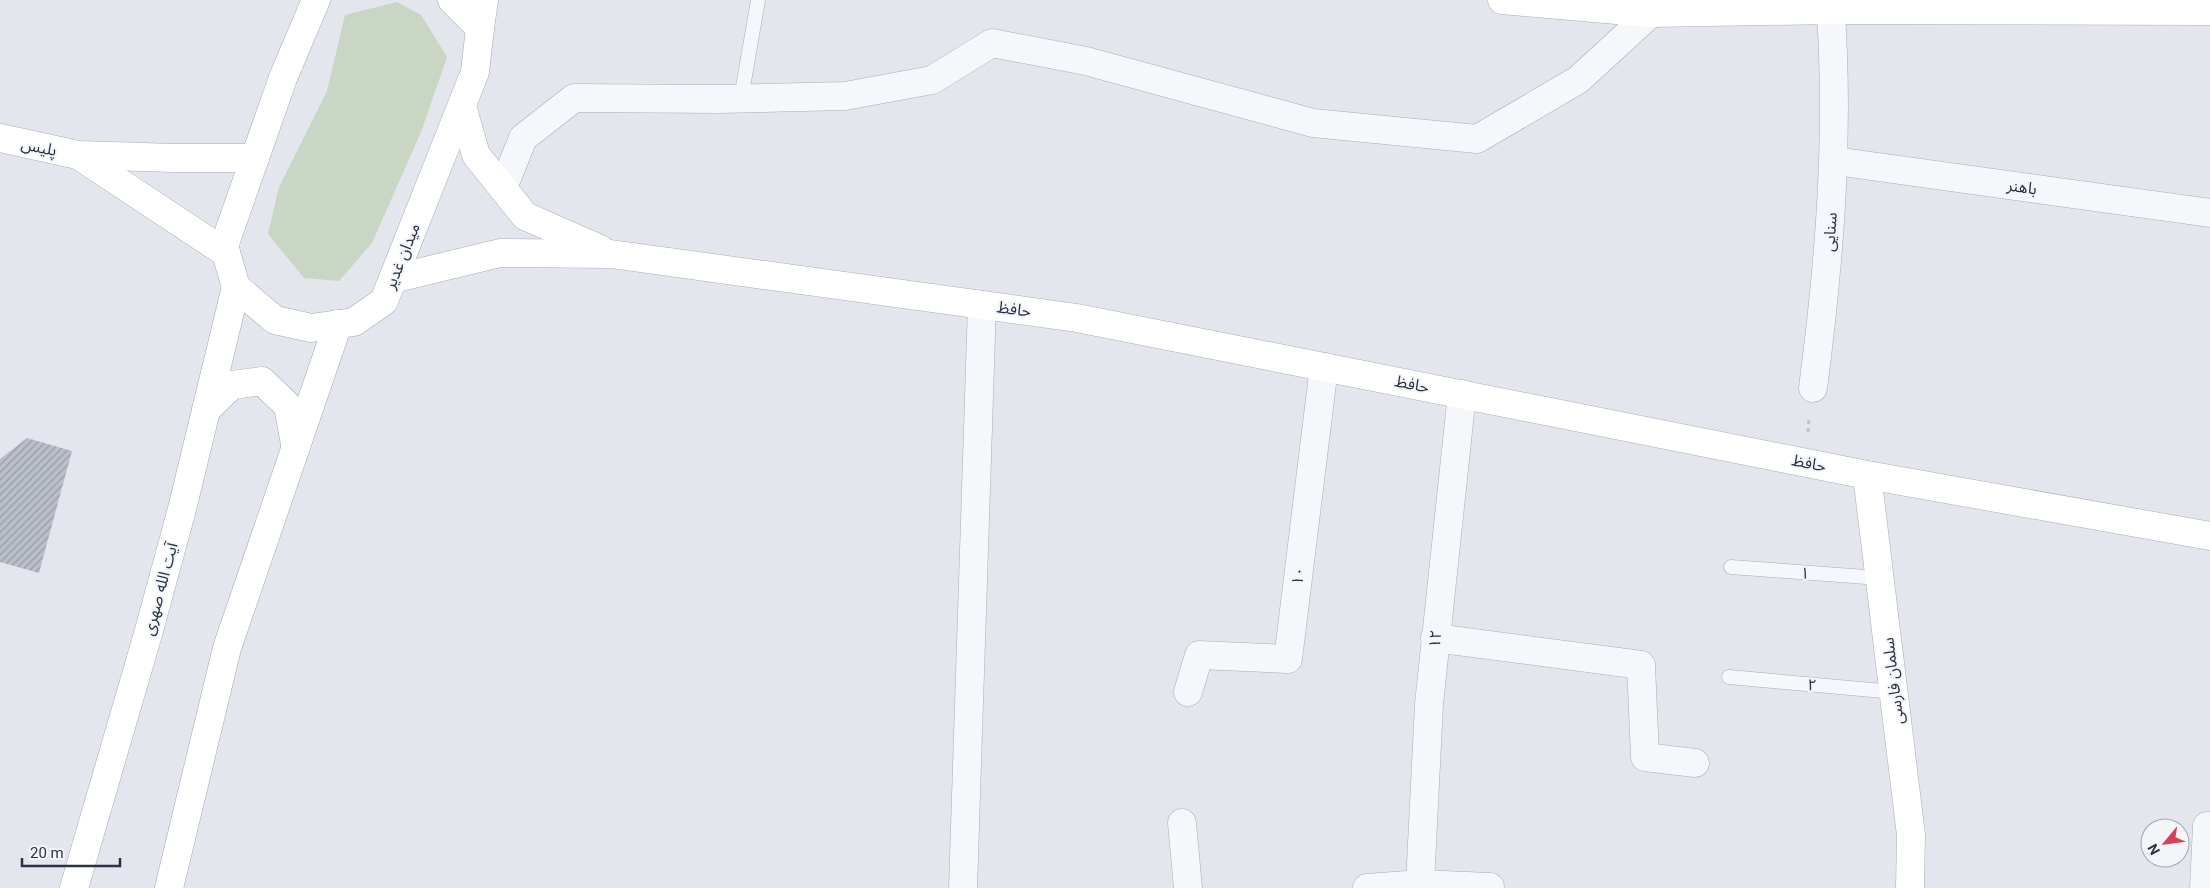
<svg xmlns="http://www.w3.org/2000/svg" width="2210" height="888" font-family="Roboto,'Noto Sans Arabic',sans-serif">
	<defs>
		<pattern id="building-hatch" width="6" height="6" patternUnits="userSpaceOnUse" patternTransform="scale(1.25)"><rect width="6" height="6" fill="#babfca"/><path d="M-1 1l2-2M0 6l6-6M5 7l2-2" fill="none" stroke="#979ca6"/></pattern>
	</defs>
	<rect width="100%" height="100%" fill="#e3e6ec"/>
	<path fill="#c8d6c3" d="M397 2 421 15 447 57 421 132 372 243 339 281 304 278 268 234 279 187 327 91 345 15Z"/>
	<path fill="url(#building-hatch)" d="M27 438 72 451 39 573 0 562V459Z"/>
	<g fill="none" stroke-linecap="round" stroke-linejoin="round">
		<g stroke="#a7adb7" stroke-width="15">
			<g id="lane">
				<path d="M741 99 758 0"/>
				<path d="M1731 567 1880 578"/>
				<path d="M1729 677 1894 692"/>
			</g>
		</g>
		<g stroke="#a7adb7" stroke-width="29">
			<g id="street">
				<path d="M1835 161 2210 213"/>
				<path d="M503 188 523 138 574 98 719 99 845 96 932 80 992 43 1086 61 1313 123 1477 139 1578 80 1651 13"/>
				<path d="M1813 388C1830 258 1840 131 1830 0"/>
				<path d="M1435 638 1641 665 1645 757 1695 763"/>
				<path d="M1188 692 1199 655 1288 659 1324 367"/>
				<path d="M1182 823 1188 888"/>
				<path d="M1420 884 1429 704 1462 394"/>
				<path d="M963 888 982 305"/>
				<path d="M1367 888 1420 884 1490 887"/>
				<path d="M2204 888 2207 826H2210"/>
			</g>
		</g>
		<g stroke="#a7adb7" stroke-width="29">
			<g id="secondary">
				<path d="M1502 0 1651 13 1831 10 2210 11"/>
				<path d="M462 106 476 155 525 216 600 249"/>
				<path d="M0 138 78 155 175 158H255"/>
				<path d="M78 155 226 253"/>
				<path d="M393 279 500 253 611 254 1077 318 1867 475 2210 536"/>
				<path d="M1867 475 1911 835 1910 888"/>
			</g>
		</g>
		<g stroke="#a1aab8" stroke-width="29">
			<g id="primary">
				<path d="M316 0 283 78 224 246 236 287 275 320 311 328 354 322 384 301 475 72 480 28 452 0"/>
				<path d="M480 28 484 0"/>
				<path d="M206 410 232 385 262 381 288 406 295 444"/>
				<path d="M74 888 148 634 182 509 236 287"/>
				<path d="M169 888 227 648 338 324"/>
			</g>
		</g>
		<path stroke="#c1c4cb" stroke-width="3" stroke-dasharray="4 4" stroke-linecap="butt" d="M1808 432 1809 418"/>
		<use href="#lane" stroke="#f6f7fa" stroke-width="14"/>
		<use href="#street" stroke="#f6f7fa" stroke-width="28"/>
		<use href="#secondary" stroke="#fff" stroke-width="28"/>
		<use href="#primary" stroke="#fff" stroke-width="28"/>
	</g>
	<g text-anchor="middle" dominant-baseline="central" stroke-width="4" stroke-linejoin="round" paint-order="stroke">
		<g font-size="16" fill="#293345" stroke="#f3f5f9">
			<text transform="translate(39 147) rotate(12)">پلیس</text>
			<text transform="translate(2022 187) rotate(8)">باهنر</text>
			<text transform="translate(1830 232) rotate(-86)">سنایی</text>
			<text transform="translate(402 256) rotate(-68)">میدان غدیر</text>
			<text transform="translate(1014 309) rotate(8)">حافظ</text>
			<text transform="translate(1412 384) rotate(11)">حافظ</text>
			<text transform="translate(1809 463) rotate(11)">حافظ</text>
			<text transform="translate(1805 573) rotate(4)">۱</text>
			<text transform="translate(1298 576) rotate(-83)">۱۰</text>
			<text transform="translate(160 589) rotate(-75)">آیت الله صهری</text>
			<text transform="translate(1435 639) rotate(-85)">۱۲</text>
			<text transform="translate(1893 681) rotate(-97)">سلمان فارسی</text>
			<text transform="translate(1812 685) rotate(5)">۲</text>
		</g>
	</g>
	<g transform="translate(2165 843) rotate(241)"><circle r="24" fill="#f3f5f9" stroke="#a2a7b1"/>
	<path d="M0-4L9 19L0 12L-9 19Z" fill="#d74155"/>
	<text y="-8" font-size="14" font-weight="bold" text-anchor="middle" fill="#293345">N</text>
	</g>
	<path d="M22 858v8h98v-8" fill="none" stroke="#293345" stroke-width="2.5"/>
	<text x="30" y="858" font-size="15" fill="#293345" stroke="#f3f5f9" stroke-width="4" paint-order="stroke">20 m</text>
</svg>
